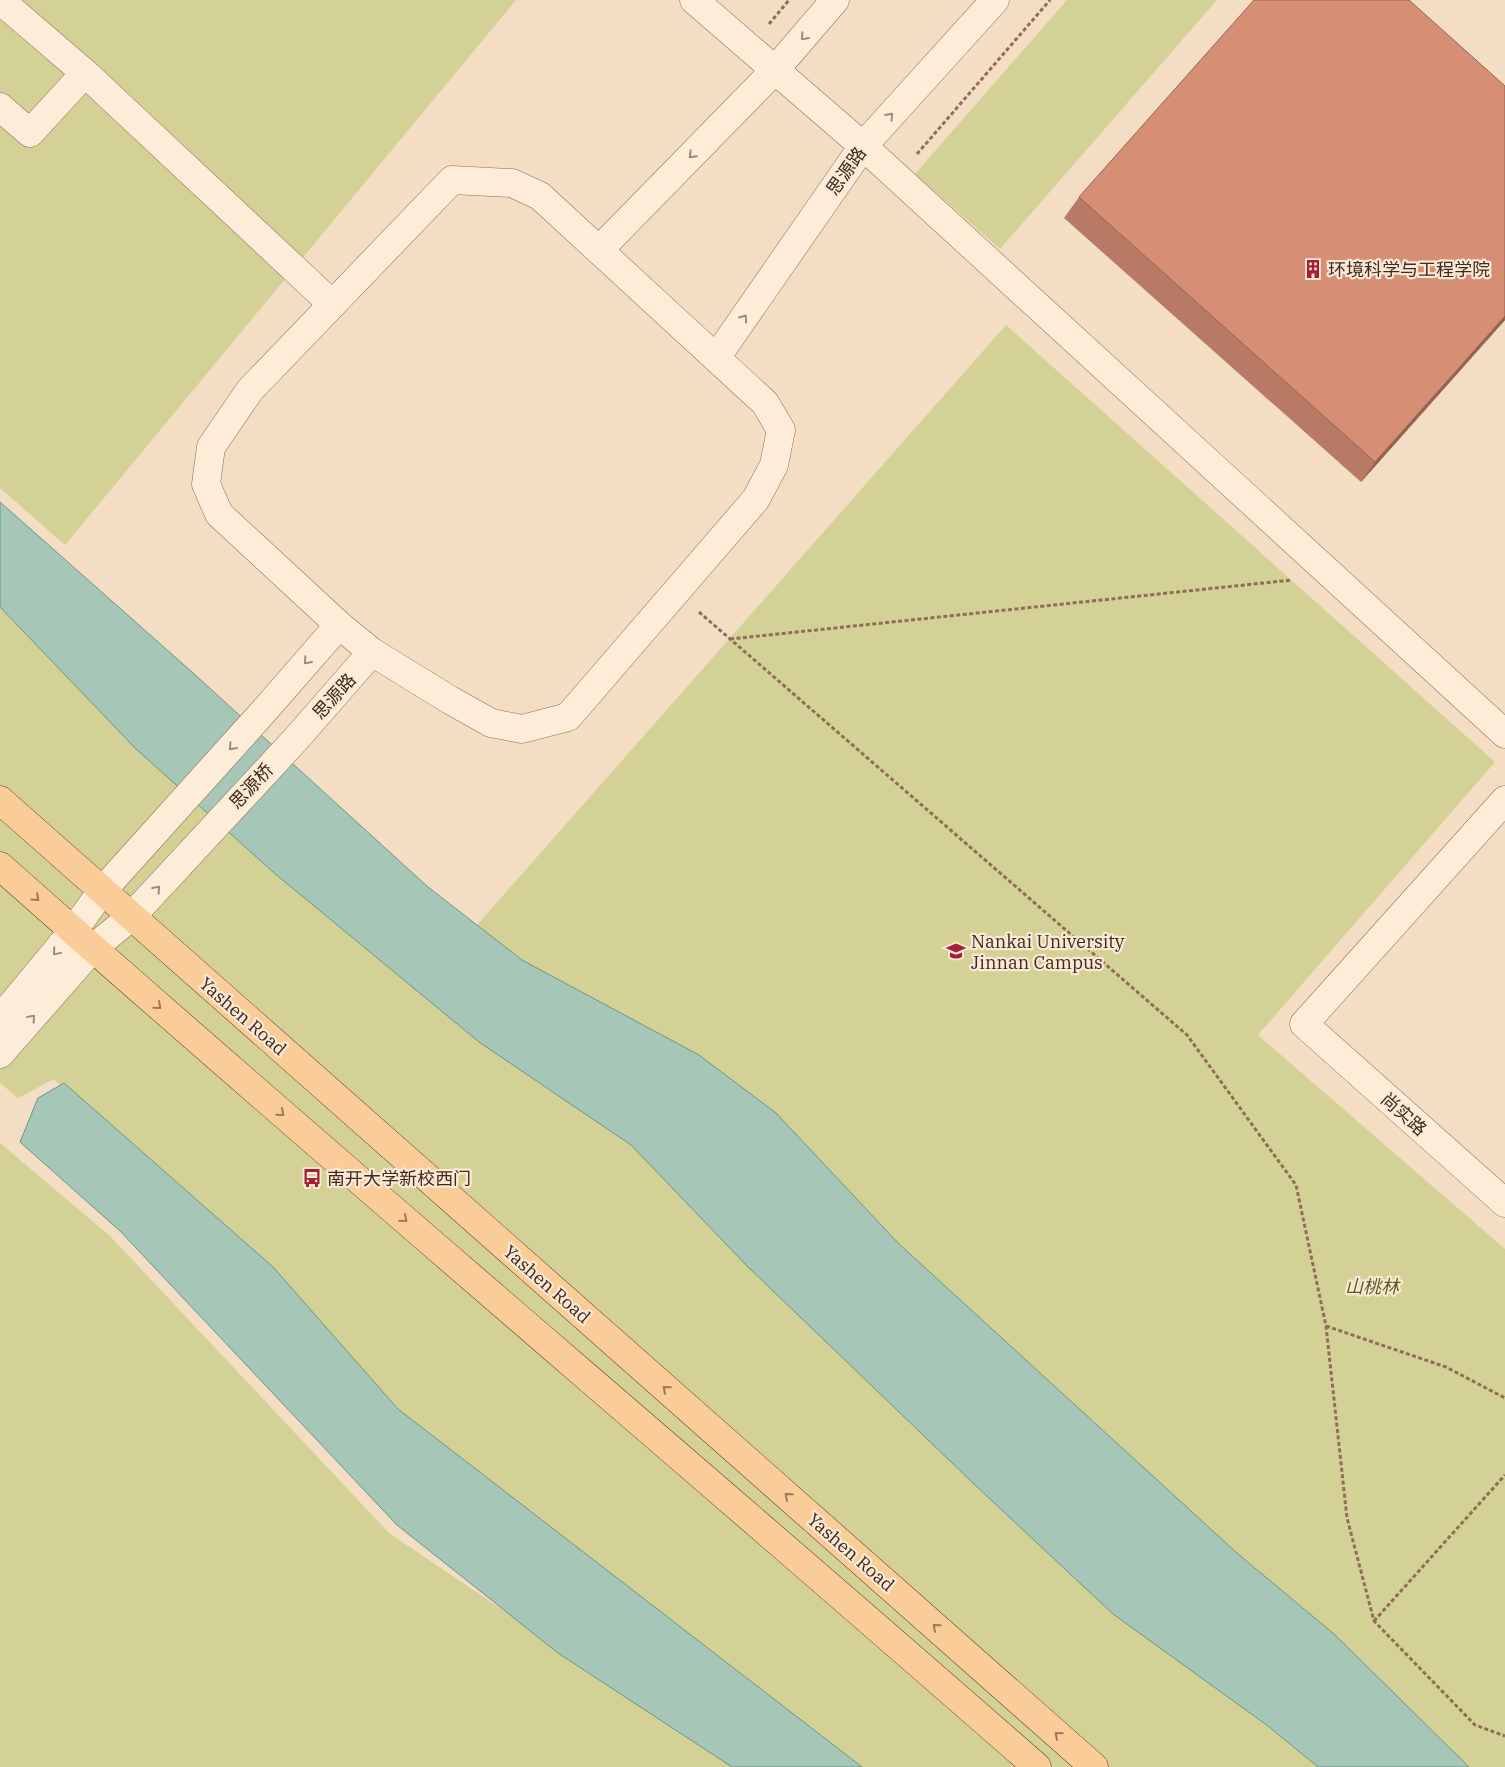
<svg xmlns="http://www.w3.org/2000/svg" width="1505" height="1767" font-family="'IBM Plex Serif','Noto Sans SC',serif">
	<rect width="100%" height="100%" fill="#f3dec3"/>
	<g fill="#d3d196">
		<path d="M0 0H516L65 545 0 488Z"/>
		<path d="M1067 0H1217L1000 249 915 174Z"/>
		<path d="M1006 325 1495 762 1258 1035 1505 1249V1767H1453L477 925Z"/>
		<path d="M0 573 651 1131 1320 1767H848L386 1414 54 1079 18 1098 0 1083Z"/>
		<path d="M0 1143 110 1236 389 1533 734 1767H0Z"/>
	</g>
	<g fill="#a6c6b8" stroke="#6b9685">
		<path d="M0 502 192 672 428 887 522 960 699 1055 776 1113 898 1243 1238 1554 1334 1634 1469 1767H1318L1268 1726 1113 1614 974 1484 747 1266 631 1145 479 1042 273 872 135 748 0 607Z"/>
		<path d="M64 1083 273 1267 398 1409 862 1767H732L558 1653 397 1525 120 1231 20 1142 38 1098Z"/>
	</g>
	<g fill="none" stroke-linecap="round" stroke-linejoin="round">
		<g stroke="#916d57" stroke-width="29">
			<g id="minor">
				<path d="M0 0 85 73 332 304"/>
				<path d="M694 0 863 146 1505 734"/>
				<path d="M0 107 30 133 85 73"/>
				<path d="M452 180 512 183 540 196 765 403 781 430 774 465 756 499 568 717 522 729 491 723 450 700 372 652 339 625 219 514 206 484 211 447 250 390Z"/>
				<path d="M599 250 775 70 835 0"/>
				<path d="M716 358 863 146 995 0"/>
				<path d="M1505 800 1304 1024 1505 1203"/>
				<path d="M0 1019 73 931 102 891 264 711 339 625"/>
				<path d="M0 1054 92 949 131 917 296 739 372 652"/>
			</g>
		</g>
		<g stroke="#5e3b2c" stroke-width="29">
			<g id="major">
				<path d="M0 800 1094 1767"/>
				<path d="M0 866C342 1170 693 1465 1037 1767"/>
			</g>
		</g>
		<g stroke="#916d57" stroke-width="3" stroke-dasharray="4 2.5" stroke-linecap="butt">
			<path d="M769 24 789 0"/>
			<path d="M917 154 1050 0"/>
			<path d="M699 612 1187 1035 1296 1185 1326 1326 1347 1518 1374 1621 1475 1725 1505 1736"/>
			<path d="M730 639 1292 580"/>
			<path d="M1326 1326 1446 1367 1505 1398"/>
			<path d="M1374 1621 1505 1475"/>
		</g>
		<use href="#minor" stroke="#fdecd8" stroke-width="28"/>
		<use href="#major" stroke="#facc97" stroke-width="28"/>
	</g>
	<path fill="#b87a65" d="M1505 86V320L1361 482 1064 218 1079 197Z"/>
	<path fill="#966352" d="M1505 316V320L1361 482 1375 462Z"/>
	<path fill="#d68e75" stroke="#966352" d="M1254 0H1409L1505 86V316L1375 462 1079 197Z"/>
	<defs><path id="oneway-chevron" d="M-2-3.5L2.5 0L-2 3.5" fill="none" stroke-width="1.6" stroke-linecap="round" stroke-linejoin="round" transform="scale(1.25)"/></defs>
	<g stroke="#9e8a7a">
		<use href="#oneway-chevron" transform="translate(804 37) rotate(131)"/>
		<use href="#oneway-chevron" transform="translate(890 116) rotate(-48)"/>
		<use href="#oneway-chevron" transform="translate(692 155) rotate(135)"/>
		<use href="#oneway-chevron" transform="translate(744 318) rotate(-55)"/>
		<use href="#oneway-chevron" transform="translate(307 661) rotate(131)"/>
		<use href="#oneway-chevron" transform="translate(232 747) rotate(132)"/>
		<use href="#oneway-chevron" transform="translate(157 889) rotate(-48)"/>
		<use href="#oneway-chevron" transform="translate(56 952) rotate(130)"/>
		<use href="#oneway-chevron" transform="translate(32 1018) rotate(-49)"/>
	</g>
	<g stroke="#9c7a5a">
		<use href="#oneway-chevron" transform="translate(36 898) rotate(42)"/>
		<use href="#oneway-chevron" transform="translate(158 1006) rotate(41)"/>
		<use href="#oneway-chevron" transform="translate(281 1113) rotate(41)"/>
		<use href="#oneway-chevron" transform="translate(404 1219) rotate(41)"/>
		<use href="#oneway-chevron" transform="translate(666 1389) rotate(-139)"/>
		<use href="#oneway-chevron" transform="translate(788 1496) rotate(-139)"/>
		<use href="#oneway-chevron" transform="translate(936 1627) rotate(-139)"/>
		<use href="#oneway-chevron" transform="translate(1058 1735) rotate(-139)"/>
	</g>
	<defs>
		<g id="building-bare" transform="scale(1.5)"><path d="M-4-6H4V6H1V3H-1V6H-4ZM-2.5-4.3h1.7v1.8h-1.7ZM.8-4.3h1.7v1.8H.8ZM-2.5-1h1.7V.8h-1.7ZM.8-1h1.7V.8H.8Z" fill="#a71f35" stroke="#fae9d4" stroke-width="2.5" paint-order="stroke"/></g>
		<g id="university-bare" transform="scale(1.5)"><path d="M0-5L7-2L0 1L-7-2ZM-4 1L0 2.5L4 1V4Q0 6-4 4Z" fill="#a71f35" stroke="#fae9d4" stroke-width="2.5" paint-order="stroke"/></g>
		<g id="bus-bare" transform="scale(1.5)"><path d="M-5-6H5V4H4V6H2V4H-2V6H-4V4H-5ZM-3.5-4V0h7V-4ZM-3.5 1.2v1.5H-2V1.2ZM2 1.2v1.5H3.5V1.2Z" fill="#a71f35" stroke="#fae9d4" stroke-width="2.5" paint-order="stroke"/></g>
	</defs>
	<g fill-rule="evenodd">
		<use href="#building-bare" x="1313" y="269"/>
		<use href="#university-bare" x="956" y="951"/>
		<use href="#bus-bare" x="312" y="1178"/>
	</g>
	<g text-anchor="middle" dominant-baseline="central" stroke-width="4.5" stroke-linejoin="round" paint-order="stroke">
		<g font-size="18" fill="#3f281d" stroke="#fae9d4">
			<text transform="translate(846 171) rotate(-55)">思源路</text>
			<text transform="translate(334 696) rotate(-48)">思源路</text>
			<text transform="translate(251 786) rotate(-47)">思源桥</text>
			<text transform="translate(243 1016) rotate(41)">Yashen Road</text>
			<text transform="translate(1404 1114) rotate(42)">尚实路</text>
			<text transform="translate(547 1284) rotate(41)">Yashen Road</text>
			<text transform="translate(851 1552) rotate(41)">Yashen Road</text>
		</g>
		<g font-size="18" fill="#3f281d" stroke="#fae9d4" text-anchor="start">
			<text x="1328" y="269">环境科学与工程学院</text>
			<text x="971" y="941">Nankai University<tspan x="971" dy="21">Jinnan Campus</tspan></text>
			<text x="327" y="1178">南开大学新校西门</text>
		</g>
		<g font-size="18" font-style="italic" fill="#585e21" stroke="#fae9d4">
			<text x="1372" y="1286">山桃林</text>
		</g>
	</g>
</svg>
